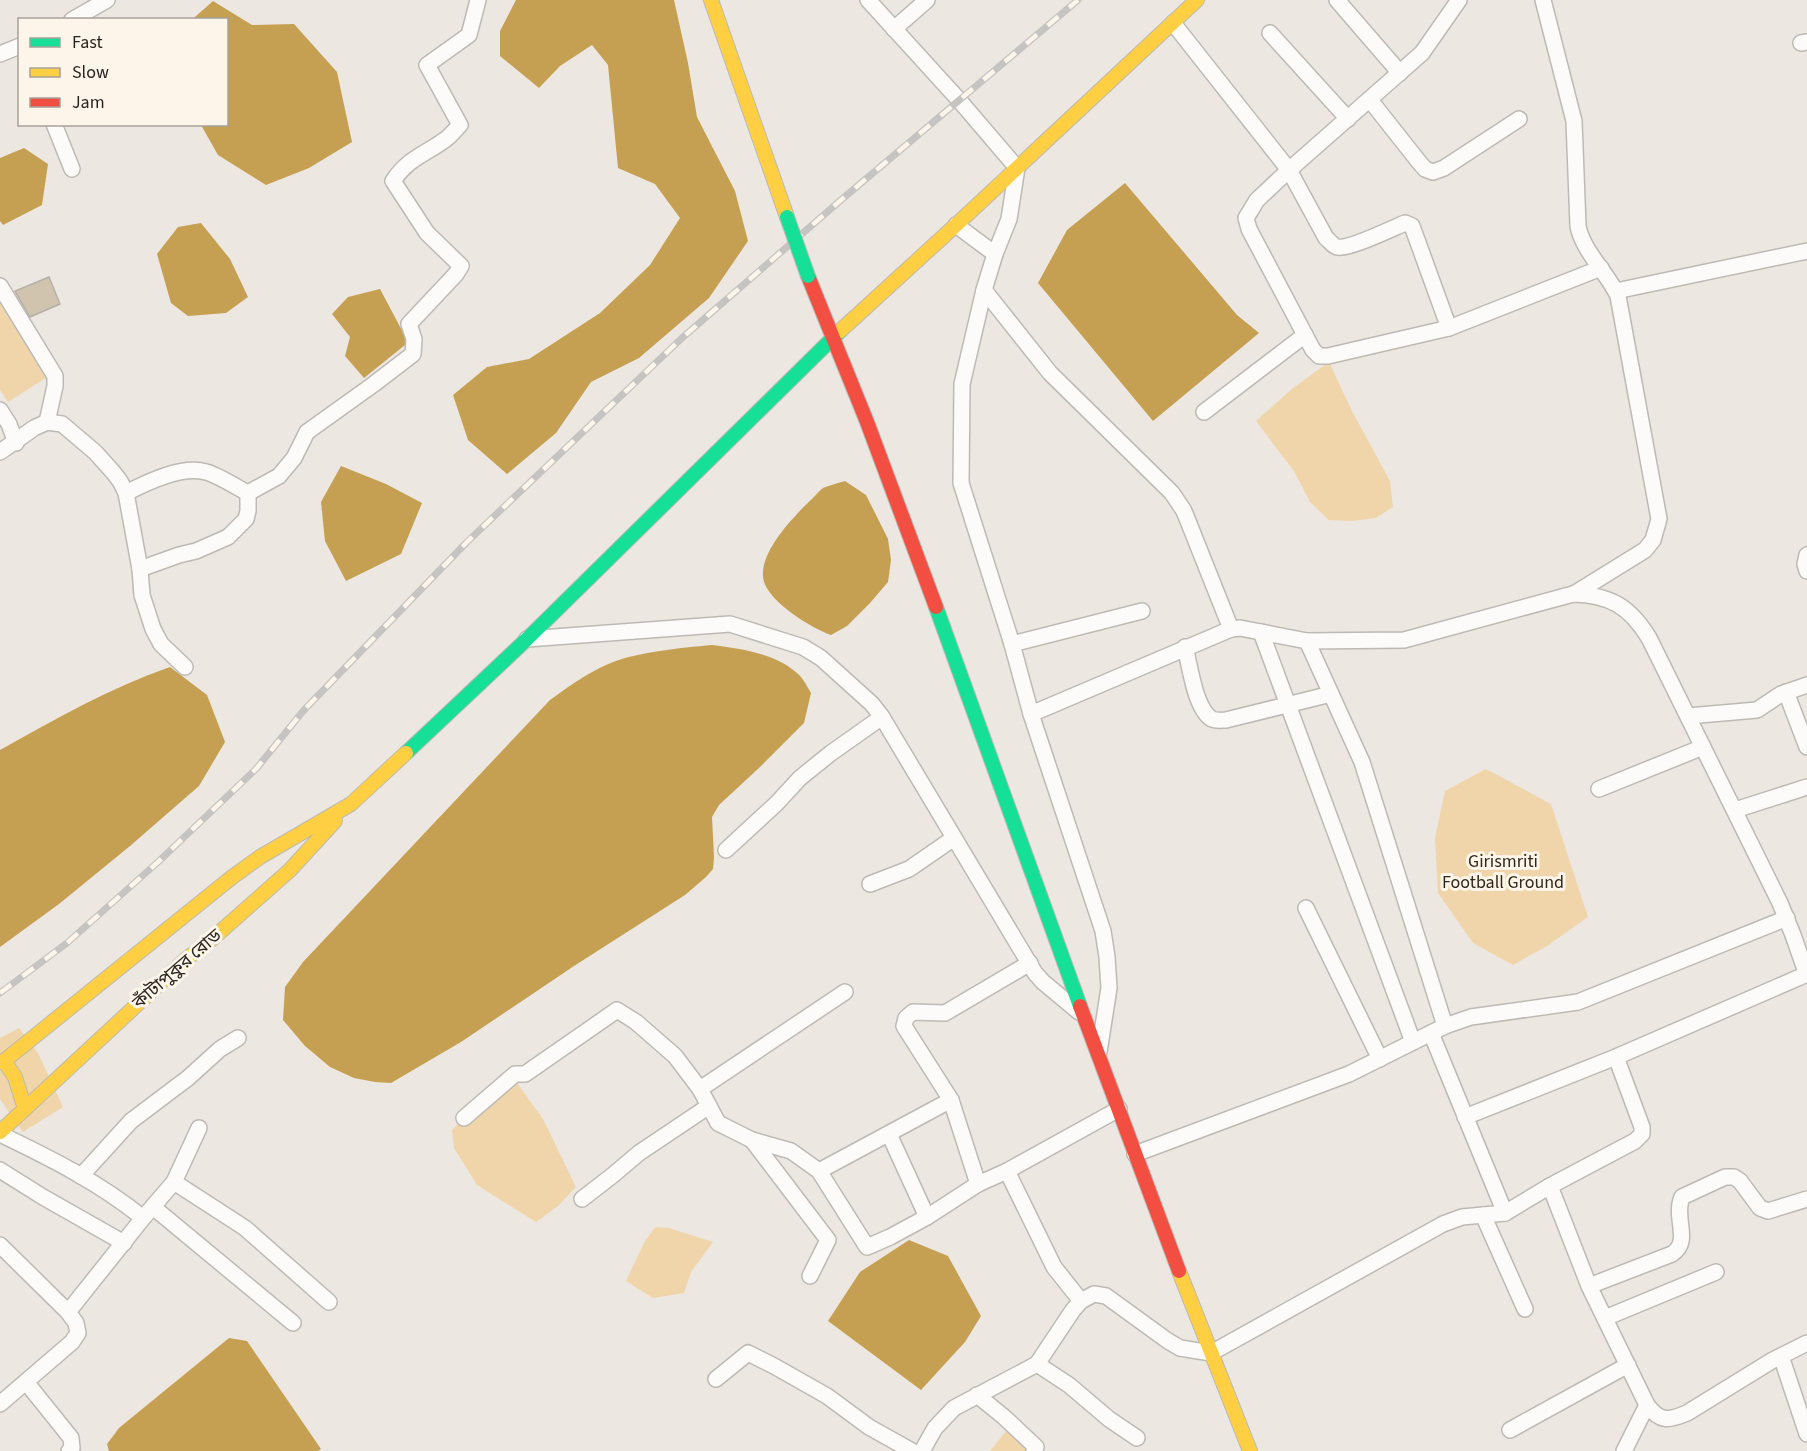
<svg xmlns="http://www.w3.org/2000/svg" width="1807" height="1451" font-family="'Source Sans 3','Noto Sans Bengali',sans-serif">
	<rect width="100%" height="100%" fill="#ece7e0"/>
	<g fill="#f0d5aa">
		<path d="M0 291 52 374 8 402 0 390Z"/>
		<path d="M1329 362 1352 411 1390 481 1393 507 1376 518 1350 521 1329 520 1310 502 1294 471 1256 421 1293 388Z"/>
		<path d="M1486 769 1551 804 1588 917 1547 946 1513 965 1473 943 1438 893 1435 838 1445 791Z"/>
		<path d="M19 1028 38 1053 63 1107 23 1132 0 1099V1038Z"/>
		<path d="M515 1080 543 1119 576 1187 558 1206 536 1222 477 1185 454 1148 452 1130 492 1090Z"/>
		<path d="M655 1227 669 1228 713 1242 691 1272 684 1293 653 1298 626 1281 644 1243Z"/>
		<path d="M1011 1425 1032 1451H990Z"/>
	</g>
	<g fill="#c6a052">
		<path d="M516 0H674L688 63 697 117 735 191 748 241 709 298 639 358 591 382 556 433 507 474 468 440 453 395 487 367 529 359 600 313 650 265 680 218 655 184 618 168 608 65 592 45 560 66 539 88 500 56V31Z"/>
		<path d="M213 1 252 25 294 24 337 72 352 142 309 168 266 185 218 155 201 125 226 124V20L195 19V17Z"/>
		<path d="M24 148 48 164 42 205 3 225 0 221V158Z"/>
		<path d="M1125 183 1237 315 1259 333 1153 421 1038 283 1067 230Z"/>
		<path d="M201 223 230 259 248 297 226 313 188 316 171 303 157 254 178 227Z"/>
		<path d="M380 289 406 338 405 345 364 378 345 356 350 337 332 314 348 297Z"/>
		<path d="M341 466 386 484 422 503 401 554 346 581 325 541 321 502Z"/>
		<path d="M845 481 866 495 888 539 891 560 888 582 870 603 847 626 831 635C811 628 771 603 764 582 756 554 795 515 813 498 816 495 820 490 823 488 830 485 838 483 845 481Z"/>
		<path d="M712 645C741 649 775 653 797 673 803 678 807 686 811 693L804 723 760 767 719 805 712 817 714 857 713 869 706 877 685 895 574 966 461 1042 391 1083 375 1082 354 1078 330 1067 305 1046 283 1020 285 987 303 962 550 700C568 687 586 674 606 665 634 652 681 648 712 645Z"/>
		<path d="M170 667 207 695 225 742 199 786 130 846 59 904 0 947V750C55 719 110 688 170 667Z"/>
		<path d="M909 1240 948 1256 981 1316 965 1342 921 1390 828 1321 860 1272Z"/>
		<path d="M229 1338 247 1341 321 1449 318 1451H109L107 1444 119 1428Z"/>
	</g>
	<path fill="#d1c4ae" stroke="#b3afaa" stroke-width="1.5" d="M49 277 60 304 30 317 15 291Z"/>
	<g fill="none" stroke-linecap="round" stroke-linejoin="round">
		<g stroke="#bdbab5" stroke-width="18">
			<g id="street">
				<path d="M868 0 959 100 1017 168 1009 219 995 254 984 290 962 384 961 483 1012 644 1031 714 1103 931 1107 957 1109 988 1099 1052"/>
				<path d="M1337 0 1400 73"/>
				<path d="M1459 0 1422 53 1289 170 1257 200 1246 218 1249 229 1305 335 1313 350 1319 356H1328L1449 328 1601 268"/>
				<path d="M1543 0 1574 121 1578 226C1583 252 1607 272 1618 296L1659 519 1653 540 1645 550 1574 594"/>
				<path d="M72 20 107 0"/>
				<path d="M1173 23 1289 170 1326 238C1330 241 1333 246 1337 247 1348 250 1393 228 1405 223L1412 226 1449 328"/>
				<path d="M894 29 927 0"/>
				<path d="M1270 33 1348 119"/>
				<path d="M1801 43 1807 42"/>
				<path d="M0 54 20 46"/>
				<path d="M1370 100 1419 162 1425 169 1433 172 1444 168 1519 119"/>
				<path d="M54 124 72 169"/>
				<path d="M956 225 995 254"/>
				<path d="M0 286 55 376V386L47 422"/>
				<path d="M984 290 1050 373 1172 493 1184 511 1231 629"/>
				<path d="M1616 291 1807 251"/>
				<path d="M0 410 9 424 16 443"/>
				<path d="M1204 412 1305 335"/>
				<path d="M0 452 34 428 47 422 62 424 95 452 113 472 120 481 126 493 140 569 142 595 153 629 161 644 185 667"/>
				<path d="M126 493C147 482 182 465 206 472 218 475 236 487 248 493L279 476 294 458 307 432 374 384 413 354 414 339 409 324 456 274 461 266 427 233 393 181C408 158 426 154 446 139 451 135 456 129 460 125L427 65 469 35 478 0"/>
				<path d="M1807 555 1805 564 1807 571"/>
				<path d="M140 569 179 555 196 551 228 537 246 519 248 511V493"/>
				<path d="M1261 632 1413 1042"/>
				<path d="M527 639 730 624 803 647 821 658 872 704 882 717 1035 973 1043 982 1079 1012"/>
				<path d="M1307 641 1362 762 1445 1026"/>
				<path d="M1012 644 1142 611"/>
				<path d="M1185 647C1190 666 1195 709 1212 719 1216 721 1221 720 1226 720L1331 694"/>
				<path d="M1786 692 1807 747"/>
				<path d="M1031 714 1231 629 1240 628 1307 641 1404 640 1573 594C1611 595 1630 607 1649 638L1780 903 1793 935 1807 975"/>
				<path d="M1688 716 1757 710 1781 694 1807 685"/>
				<path d="M1599 789 1703 747"/>
				<path d="M1735 810 1807 787"/>
				<path d="M726 850 776 804 800 778 831 753 882 717"/>
				<path d="M870 884 909 869 954 838"/>
				<path d="M1306 908 1380 1059"/>
				<path d="M1431 1033 1505 1213"/>
				<path d="M700 1089 845 992"/>
				<path d="M1465 1117 1616 1057 1807 974"/>
				<path d="M464 1118 515 1074H525L617 1010 636 1022 675 1056 700 1089 718 1123 752 1140 791 1151 819 1171 867 1247 890 1237 927 1217 978 1184 1007 1171 1119 1109"/>
				<path d="M0 1134C50 1158 100 1183 143 1218L174 1182 245 1228 329 1302"/>
				<path d="M889 1134 927 1217"/>
				<path d="M752 1140 828 1240 810 1276"/>
				<path d="M1135 1154 1349 1074 1445 1026 1471 1017 1578 1002 1787 918"/>
				<path d="M0 1170 43 1197 124 1243"/>
				<path d="M819 1171 951 1100"/>
				<path d="M1007 1171 1054 1267 1081 1301"/>
				<path d="M81 1176 131 1121 188 1078 220 1049 238 1038"/>
				<path d="M174 1182 199 1128"/>
				<path d="M978 1184 951 1100 909 1034 904 1026 906 1018 913 1012 945 1013 1030 963"/>
				<path d="M1550 1186 1589 1286 1647 1405C1660 1422 1668 1421 1687 1413L1773 1360 1807 1343"/>
				<path d="M582 1199 613 1175 639 1153 709 1106"/>
				<path d="M153 1207 293 1323"/>
				<path d="M1483 1215 1525 1309"/>
				<path d="M0 1245 68 1312 76 1323 78 1333 72 1342 0 1404"/>
				<path d="M1589 1286 1672 1254C1692 1241 1673 1218 1682 1197L1725 1177H1734L1740 1181 1760 1208 1768 1211 1807 1199"/>
				<path d="M68 1312 143 1218"/>
				<path d="M1605 1318 1716 1272"/>
				<path d="M1781 1356 1807 1434"/>
				<path d="M1037 1364 1069 1385 1109 1419 1137 1438"/>
				<path d="M716 1379 748 1353 774 1366 827 1396 869 1427 912 1451"/>
				<path d="M26 1382 71 1438 72 1448 69 1451"/>
				<path d="M977 1395 1004 1417 1036 1447 1034 1451"/>
				<path d="M1510 1430 1628 1365"/>
				<path d="M922 1451 935 1428 954 1408 1037 1364 1073 1310 1081 1301 1094 1294 1106 1296 1168 1341 1180 1348 1211 1353 1443 1224 1462 1217 1505 1213 1550 1186 1635 1141 1642 1134V1127L1616 1057"/>
				<path d="M1624 1451 1647 1405"/>
			</g>
		</g>
		<g stroke="#bdbab5" stroke-width="16">
			<g id="fast">
				<path d="M936 607 1080 1006"/>
				<path d="M406 753 527 639 840 331"/>
			</g>
		</g>
		<g stroke="#bdbab5" stroke-width="16">
			<g id="slow">
				<path d="M711 0 787 217"/>
				<path d="M840 331 956 225 1197 0"/>
				<path d="M4 1061 15 1077 25 1109"/>
				<path d="M0 1062 4 1061 231 878 260 857 351 804 406 753"/>
				<path d="M0 1132 184 961 212 939 290 870 335 821"/>
				<path d="M1179 1271 1250 1451"/>
			</g>
		</g>
		<g stroke="#bdbab5" stroke-width="16">
			<g id="jam">
				<path d="M808 276 867 422 936 607"/>
				<path d="M1080 1006 1179 1271"/>
			</g>
		</g>
		<use href="#street" stroke="#fcfbfa" stroke-width="15"/>
		<use href="#fast" stroke="#16e098" stroke-width="14"/>
		<use href="#slow" stroke="#ffcf43" stroke-width="14"/>
		<use href="#jam" stroke="#f24e42" stroke-width="14"/>
		<g stroke="#c5c4c2" stroke-width="7">
			<path id="rail" d="M0 993 67 943 158 862 256 769 304 710 467 542 682 338 841 200 1078 0"/>
		</g>
		<use href="#rail" stroke="#fdf5ea" stroke-width="4.5" stroke-dasharray="14" stroke-linecap="butt"/>
		<g stroke="#bdbab5" stroke-width="16" stroke-linecap="butt">
			<path id="fast-bridge" d="M787 217 808 276"/>
		</g>
		<use href="#fast-bridge" stroke="#16e098" stroke-width="14"/>
	</g>
	<g text-anchor="middle" dominant-baseline="central" stroke-width="6" stroke-linejoin="round" paint-order="stroke">
		<g font-size="18" fill="#322817" stroke="#fdf5ea">
			<text x="1503" y="861">Girismriti<tspan x="1503" dy="21">Football Ground</tspan></text>
		</g>
		<g font-size="18" fill="#272420" stroke="#fdf5ea">
			<text transform="translate(177 969) rotate(-41)">কাঁটাপুকুর রোড</text>
		</g>
	</g>
	<rect x="18" y="18" width="210" height="108" fill="#fdf5ea" stroke="#a7a199" stroke-width="1.5"/>
	<rect x="30" y="38" width="30" height="9" fill="#16e098" stroke="#a7a199" stroke-width="1.5"/>
	<text x="72" y="48" font-size="18" fill="#272420">Fast</text>
	<rect x="30" y="68" width="30" height="9" fill="#ffcf43" stroke="#a7a199" stroke-width="1.5"/>
	<text x="72" y="78" font-size="18" fill="#272420">Slow</text>
	<rect x="30" y="98" width="30" height="9" fill="#f24e42" stroke="#a7a199" stroke-width="1.5"/>
	<text x="72" y="108" font-size="18" fill="#272420">Jam</text>
</svg>
